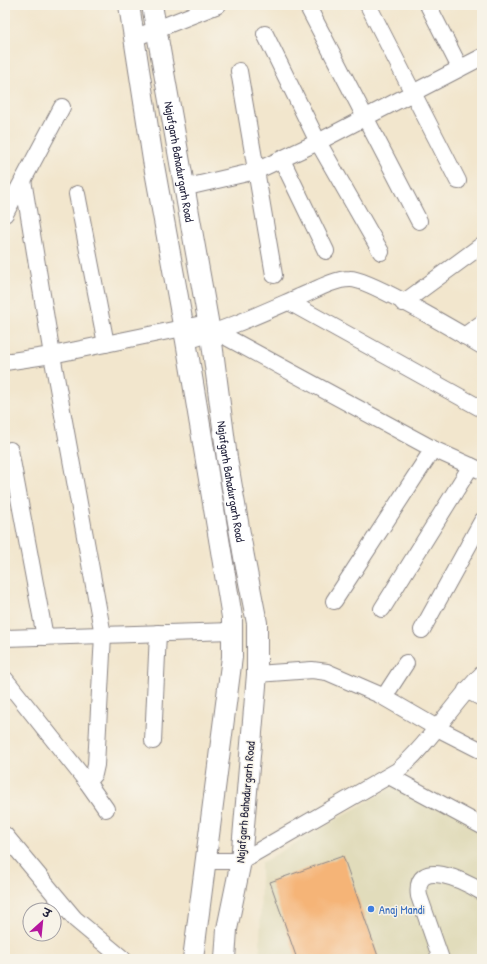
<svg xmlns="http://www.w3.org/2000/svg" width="487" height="964" font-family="'Patrick Hand','Playpen Sans Deva',sans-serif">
	<rect width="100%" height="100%" fill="#f7f3e8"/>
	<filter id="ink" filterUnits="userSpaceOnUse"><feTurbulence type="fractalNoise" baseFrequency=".025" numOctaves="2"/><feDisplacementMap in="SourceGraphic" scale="8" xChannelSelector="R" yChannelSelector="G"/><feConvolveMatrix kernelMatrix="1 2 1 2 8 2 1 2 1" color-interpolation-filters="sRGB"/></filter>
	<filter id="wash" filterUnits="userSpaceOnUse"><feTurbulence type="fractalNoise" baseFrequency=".012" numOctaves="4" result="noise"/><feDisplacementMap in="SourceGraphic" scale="16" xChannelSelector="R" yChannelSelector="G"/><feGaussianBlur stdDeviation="0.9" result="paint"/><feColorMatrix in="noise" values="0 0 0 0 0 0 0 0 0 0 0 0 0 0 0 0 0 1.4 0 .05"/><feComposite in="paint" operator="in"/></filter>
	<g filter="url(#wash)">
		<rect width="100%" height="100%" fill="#f2e6cd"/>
		<path fill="#e1dcbb" d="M401 782 482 821V959H260L261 863Z"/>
		<g id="blocks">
			<path fill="#f5b477" d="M343 856 379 959H297L270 882Z"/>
		</g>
	</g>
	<g filter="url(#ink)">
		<use href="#blocks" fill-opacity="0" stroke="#8a8484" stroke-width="1"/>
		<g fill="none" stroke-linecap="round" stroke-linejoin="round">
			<g stroke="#8a8484" stroke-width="18">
				<g id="minor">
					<path d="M307 5 419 221"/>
					<path d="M368 5 458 181"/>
					<path d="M428 5 460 68"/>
					<path d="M265 34 318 142 381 252"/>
					<path d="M134 38 218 5"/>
					<path d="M239 71 274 275"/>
					<path d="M282 160 326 251"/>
					<path d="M23 180 52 355 103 635 96 765 94 774 87 782"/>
					<path d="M183 188 256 171 318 142 482 57"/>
					<path d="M77 194 106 344"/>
					<path d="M5 214 62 107"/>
					<path d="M289 302 482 409"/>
					<path d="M403 303 482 245"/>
					<path d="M217 332 433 449 482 471"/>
					<path d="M464 336 482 323"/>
					<path d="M186 341C225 330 262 313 299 297 314 291 333 279 350 279 368 278 461 334 482 346"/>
					<path d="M5 362 52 355 207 323"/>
					<path d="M10 450 45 637"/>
					<path d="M334 601 433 449"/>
					<path d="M382 609 471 466"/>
					<path d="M422 630 482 521"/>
					<path d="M5 638 232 631"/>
					<path d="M257 674 312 670 327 672 380 695 437 728 482 751"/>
					<path d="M5 679 87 782 106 809"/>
					<path d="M466 690 482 698"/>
					<path d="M384 697 406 663"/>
					<path d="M153 741 158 633"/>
					<path d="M389 776 482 826"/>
					<path d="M5 835 75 919 123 959"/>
					<path d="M205 861H241L397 771C430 743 452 704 482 674"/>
					<path d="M441 959 419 896C413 855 466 882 482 892"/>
				</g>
			</g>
			<g stroke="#8a8484" stroke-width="22">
				<g id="major">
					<path d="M129 5 153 160 186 341 232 617V657L193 959"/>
					<path id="s1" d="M152 5 212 343 227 458 244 557 257 623V674L241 861 227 929 225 959"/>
				</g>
			</g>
			<use href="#minor" stroke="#fff" stroke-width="16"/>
			<use href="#major" stroke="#fff" stroke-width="20"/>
		</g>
	</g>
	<circle fill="#3f7fe0" stroke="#f7f3e8" stroke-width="1.5" cx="371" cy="909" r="4"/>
	<g text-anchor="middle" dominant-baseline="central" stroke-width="3" stroke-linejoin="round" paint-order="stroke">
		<g font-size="12" fill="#22223b" stroke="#f7f3e8">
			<text stroke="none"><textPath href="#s1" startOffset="159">Najafgarh Bahadurgarh Road</textPath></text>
			<text stroke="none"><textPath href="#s1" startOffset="483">Najafgarh Bahadurgarh Road</textPath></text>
			<text transform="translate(245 802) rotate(-85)">Najafgarh Bahadurgarh Road</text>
		</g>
		<g font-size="12" fill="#366cbe" stroke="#f7f3e8" text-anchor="start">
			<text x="379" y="909">Anaj Mandi</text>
		</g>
	</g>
	<rect width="487" height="964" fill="none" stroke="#f7f3e8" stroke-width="20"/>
	<g transform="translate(42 922) rotate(27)"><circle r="19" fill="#f7f3e8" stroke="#a29fa3"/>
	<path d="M0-3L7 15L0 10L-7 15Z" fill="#b5179e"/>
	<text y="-6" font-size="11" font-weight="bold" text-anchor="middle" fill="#22223b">उ</text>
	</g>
</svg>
